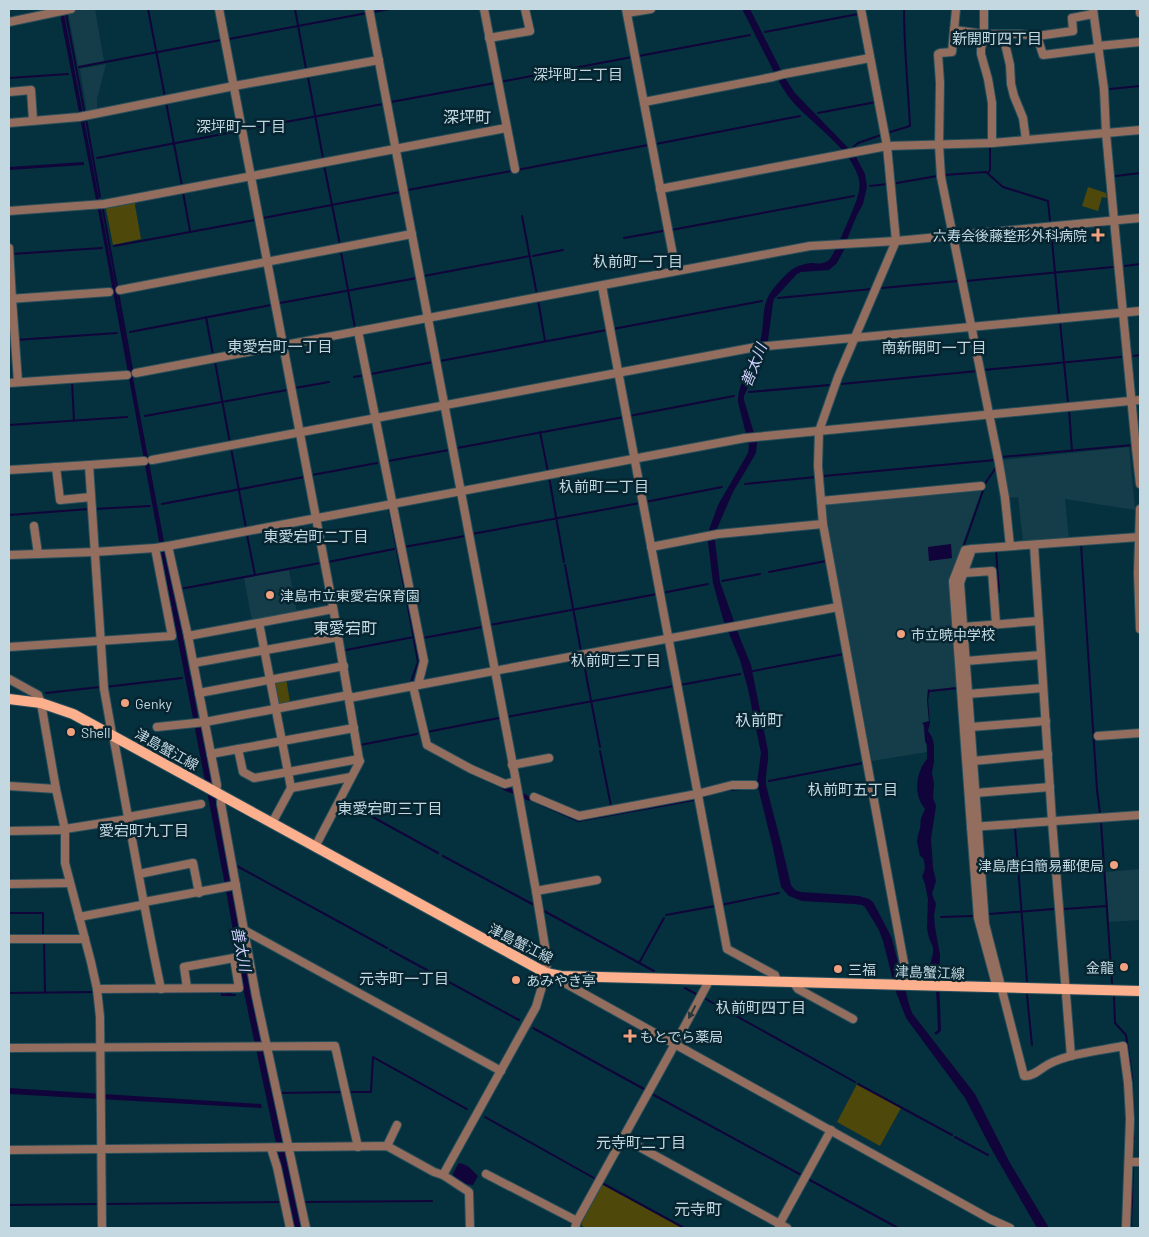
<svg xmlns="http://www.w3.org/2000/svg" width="1149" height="1237" font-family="Barlow,'Noto Sans JP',sans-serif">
	<rect width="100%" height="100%" fill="#05303e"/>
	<g fill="#153c49">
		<path d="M82 9H95L104 61 78 66 68 12Z"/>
		<path d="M106 64 97 99V111L87 113 80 69Z"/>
		<path d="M1129 447 1135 510 1065 499 1069 539 1023 542 1018 497 1008 498 1001 460Z"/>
		<path d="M983 487 949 582 957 687 928 690 927 700 929 721 923 723 927 752 872 761 830 540 826 504 828 502Z"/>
		<path d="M289 570 297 613 252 621 244 578Z"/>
		<path d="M1140 869V920L1109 922 1105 872Z"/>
	</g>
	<g fill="#4e480a">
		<path d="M1088 187 1106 193 1107 198 1102 197 1098 211 1082 206Z"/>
		<path d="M136 200 135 205 141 239 113 245 106 209 108 205Z"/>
		<path d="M286 678 290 702 279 704 277 703 274 683Z"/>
		<path d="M857 1084 901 1108 880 1146 837 1122Z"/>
		<path d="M601 1184 683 1228H587L582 1226 581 1221Z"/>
	</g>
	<g fill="#11043a">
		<path d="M59 9H63L174 594 177 596 183 629 182 632 190 675 192 679V682L199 723 201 725 212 786 214 793 232 882 252 998 301 1228H294L243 988 225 885 161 552 98 210C95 207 93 204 96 200Z"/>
		<path d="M742 9H750L785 78 795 93 855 155 865 174 867 187 863 204 857 215 848 237 844 250 837 263 829 270 801 272 797 274 774 299 773 303 768 340 765 349 744 396V400L757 443 756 453 733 492 715 533V541L720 582 740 638 751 665 768 751C769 762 765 774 766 785L782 847 791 885 795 890 801 892 859 896 869 899 873 902 891 936 909 1004 912 1013 975 1094 1010 1163 1049 1228H1037L992 1150 965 1098 906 1018 896 992 883 941 879 930 865 907 862 905 854 904 802 901 789 896 781 887 773 848 757 783 761 753 748 689 740 660 723 619 713 583 708 542 709 530 718 505 748 453 749 446 738 402C737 383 756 358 761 338 764 325 762 309 768 297 771 290 784 276 790 271 796 266 803 264 811 263 817 263 823 265 829 260 833 258 857 202 858 195 860 189 860 182 858 176 848 145 808 122 788 96 780 85 774 72 768 60 759 43 751 26 742 9Z"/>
		<path d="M84 162V165L9 170V167Z"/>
		<path d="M951 544 952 558 929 561 928 547Z"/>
		<path d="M928 689 930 690 928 700 930 723 928 731 932 737 934 745V762L932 773 934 784 933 798 936 806 931 839 933 868 936 881 932 894 936 904 934 916 935 927 940 955 939 980 941 1030 940 1032 936 1035 934 1033 938 1030 936 988 935 979 932 976V971L930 965 933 953V947L929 938 927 928 928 899 925 884 922 876C926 870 925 864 923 858L920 856 917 841 918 835 920 829 921 818 925 809C923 806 920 802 919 798 915 786 918 769 927 759V745L925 741 924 725 922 723 929 721 927 700Z"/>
		<path d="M503 786C514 789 524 792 532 799L579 820 732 788H750V790C734 790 715 791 700 800L578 822 531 801C524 800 520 796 514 794 509 792 506 792 502 789Z"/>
		<path d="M9 1088 261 1104 262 1108 9 1094Z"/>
		<path d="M460 1163C471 1166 471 1170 478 1176L473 1185 463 1184 451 1178 458 1164Z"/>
	</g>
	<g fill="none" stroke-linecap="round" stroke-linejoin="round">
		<g stroke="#11043a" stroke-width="2">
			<path d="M148 9 165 97"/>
			<path d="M295 9 306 69"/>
			<path d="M374 12 389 9"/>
			<path d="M66 14 85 115"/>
			<path d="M765 32 858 14"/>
			<path d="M229 39 367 13"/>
			<path d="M639 56 750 35"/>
			<path d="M79 67 221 40"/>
			<path d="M308 77 323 158"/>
			<path d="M9 78 68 74"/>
			<path d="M500 82 632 57"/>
			<path d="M1110 89 1140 86"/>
			<path d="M166 102 182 186"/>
			<path d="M391 102 495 83"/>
			<path d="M818 113 876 102"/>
			<path d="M86 119 100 197"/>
			<path d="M247 129 383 104"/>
			<path d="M887 133 910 126C908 87 904 48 904 9"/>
			<path d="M656 144 800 116"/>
			<path d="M850 150 858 143 881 135"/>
			<path d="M97 158 239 131"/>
			<path d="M324 165 340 245"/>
			<path d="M517 170 648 145"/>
			<path d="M988 173 990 170V147"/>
			<path d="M944 175 986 172 1003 187 1048 201 1050 221"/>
			<path d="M1116 176 1140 173"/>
			<path d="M897 183 937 176"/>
			<path d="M870 186 887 184"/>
			<path d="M408 190 511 171"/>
			<path d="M183 192 190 231"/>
			<path d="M103 210 132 369"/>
			<path d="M522 216 537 295"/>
			<path d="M263 218 400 192"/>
			<path d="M671 230 854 196"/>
			<path d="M1051 230 1059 314"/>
			<path d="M624 238 663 231"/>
			<path d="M114 246 255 220"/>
			<path d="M341 252 355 328"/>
			<path d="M12 254 102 248"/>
			<path d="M533 256 563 250"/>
			<path d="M1125 266 1140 264"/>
			<path d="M424 276 530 256"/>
			<path d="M966 281 1113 267"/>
			<path d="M882 288 958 281"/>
			<path d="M778 298 872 289"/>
			<path d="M538 300 545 341"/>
			<path d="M280 303 417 278"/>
			<path d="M206 317 213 355"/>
			<path d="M1060 322 1068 403"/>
			<path d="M613 329 762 301"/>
			<path d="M130 332 271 305"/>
			<path d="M16 340 117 333"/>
			<path d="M1134 356 1140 355"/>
			<path d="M440 361 607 330"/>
			<path d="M215 362 230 443"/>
			<path d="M983 370 1121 357"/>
			<path d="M371 374 433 362"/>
			<path d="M354 377 365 375"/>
			<path d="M72 382 74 421"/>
			<path d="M841 384 978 371"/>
			<path d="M295 388 329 382"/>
			<path d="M749 392 830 385"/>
			<path d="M1069 410 1072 451"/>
			<path d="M145 416 287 390"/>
			<path d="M629 416 734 396"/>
			<path d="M9 425 127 417"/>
			<path d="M540 432 548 472"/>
			<path d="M231 448 246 528"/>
			<path d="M457 448 624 417"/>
			<path d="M1001 457 1133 445"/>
			<path d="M388 461 449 450"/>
			<path d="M312 475 377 463"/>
			<path d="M824 476 995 460"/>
			<path d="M549 477 564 562"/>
			<path d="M745 484 816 477"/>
			<path d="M645 502 722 487"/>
			<path d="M162 504 304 477"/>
			<path d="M389 508 405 592"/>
			<path d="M94 509 150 506"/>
			<path d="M9 515 89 509"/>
			<path d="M472 534 640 503"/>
			<path d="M247 535 255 575"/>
			<path d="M1081 544 1097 790 1100 813"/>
			<path d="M964 545 986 482 995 469"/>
			<path d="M404 547 465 536"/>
			<path d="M996 550 999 592"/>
			<path d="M328 562 394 549"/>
			<path d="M565 565 581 651"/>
			<path d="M769 572 826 561"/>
			<path d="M722 581 760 574"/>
			<path d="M180 589 320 563"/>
			<path d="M662 593 708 584"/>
			<path d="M406 596 418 662 411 682"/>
			<path d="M490 625 657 594"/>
			<path d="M423 638 482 627"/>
			<path d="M346 650 414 637"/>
			<path d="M583 659 600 747"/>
			<path d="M753 671 844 654"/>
			<path d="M680 685 740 674"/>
			<path d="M105 687 182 678"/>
			<path d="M930 691 958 688V687"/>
			<path d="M46 693 100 687"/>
			<path d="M507 717 674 686"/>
			<path d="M427 732 499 718"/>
			<path d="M360 745 417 734"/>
			<path d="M600 751 611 806"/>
			<path d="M769 781 863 763"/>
			<path d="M342 800 364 812"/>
			<path d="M369 815 438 853"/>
			<path d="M1101 822 1112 983"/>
			<path d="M1015 828 1027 981"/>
			<path d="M443 856 534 905"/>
			<path d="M235 865 387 948"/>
			<path d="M721 905 779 893"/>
			<path d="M1064 909 1107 906"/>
			<path d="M544 911 654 971"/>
			<path d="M9 913H43V935"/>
			<path d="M989 914 1054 909"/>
			<path d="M666 915 715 906"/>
			<path d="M941 917 973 916"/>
			<path d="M44 942 45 992"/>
			<path d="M390 950 519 1020"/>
			<path d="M639 963 664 918"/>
			<path d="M685 988 698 995"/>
			<path d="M222 992 231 994"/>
			<path d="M9 993 94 992"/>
			<path d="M100 993 222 992V995H235"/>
			<path d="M1027 995 1032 1045"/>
			<path d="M1114 997 1115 1023 1126 1035 1132 1077 1134 1121"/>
			<path d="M704 998 855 1082"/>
			<path d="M533 1028 644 1089"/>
			<path d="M858 1084 952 1135"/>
			<path d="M349 1092H371L373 1057 467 1109"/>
			<path d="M279 1093 344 1092"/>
			<path d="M652 1094 803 1176"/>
			<path d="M485 1117 594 1178"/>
			<path d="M1133 1134 1134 1139"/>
			<path d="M955 1137 988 1155"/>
			<path d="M1133 1158V1143"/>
			<path d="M808 1179 898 1228"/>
			<path d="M602 1183 684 1228"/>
			<path d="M305 1202 432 1201"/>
			<path d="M107 1204 282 1202"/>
			<path d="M9 1205 96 1204"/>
			<path d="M557 1215 572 1223"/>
			<path d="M1131 1228 1133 1166"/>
		</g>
		<g stroke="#274e5b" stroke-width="10">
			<g id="minor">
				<path d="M219 9 333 607 359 759 288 772 291 788 272 823"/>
				<path d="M369 9 516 781 536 891 547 959 546 973 536 1007 443 1175"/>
				<path d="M484 9 515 169"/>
				<path d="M626 9 676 271"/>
				<path d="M861 9 887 146 896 241 838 377 819 431 818 466 823 524 908 985"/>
				<path d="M956 9 952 52 940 53 938 54 940 83 939 145 941 177 999 463 1005 498 1010 546"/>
				<path d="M984 9V34L981 49V54L988 79 992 103V143"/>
				<path d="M1093 9 1104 89 1106 133 1114 220 1136 448 1140 484"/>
				<path d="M1140 9V13"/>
				<path d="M627 13 651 9"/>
				<path d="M9 22 71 9"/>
				<path d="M954 30 984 34H1019L1037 36 1073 31 1072 18 1093 14"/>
				<path d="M1003 35 1010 65 1011 84 1014 96 1023 118 1026 140"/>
				<path d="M1037 36 1043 55 1098 48"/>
				<path d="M489 38 530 31 525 9"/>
				<path d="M1098 46 1140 42"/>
				<path d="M9 92 31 90 33 120"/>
				<path d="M644 102 773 77 784 74 870 58"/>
				<path d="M9 123 79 117 234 86 379 60"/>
				<path d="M660 189 887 146 992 143 1140 130"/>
				<path d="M9 211 104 204 506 128"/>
				<path d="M9 248 12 299"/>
				<path d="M602 286 727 949 773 974 775 975 777 982"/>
				<path d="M120 290 412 234"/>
				<path d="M9 299 109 292"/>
				<path d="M12 299 18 382"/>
				<path d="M358 331 424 661 418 685"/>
				<path d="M136 373 810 246 896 241 1140 218"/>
				<path d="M9 383 127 375"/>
				<path d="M152 460 756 347 1140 311"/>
				<path d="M56 467 60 500 91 497"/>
				<path d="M9 470 89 465"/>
				<path d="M821 501 981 486"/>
				<path d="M1140 509 1138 573 1140 629"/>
				<path d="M34 526 38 554"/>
				<path d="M1034 545 1052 821 1071 1056"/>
				<path d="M168 546 188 636 211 754 217 785 216 792"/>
				<path d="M651 547 718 534 823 524"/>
				<path d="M9 555 94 552 155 548 168 546 745 438 1140 400"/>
				<path d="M964 573 992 571 996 624"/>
				<path d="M963 627 1039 621"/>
				<path d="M188 636 333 609"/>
				<path d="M9 647 172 636 155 548"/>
				<path d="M966 661 1041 655"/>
				<path d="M194 663 338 637"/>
				<path d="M9 679 38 695 41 703 56 789 65 830V863L91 962 97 989 100 1017 102 1228"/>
				<path d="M413 686 427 745 471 769 505 784 516 781"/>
				<path d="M199 693 344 666"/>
				<path d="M968 694 1043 688"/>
				<path d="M349 698 838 607"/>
				<path d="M157 727 205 722 349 695"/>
				<path d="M971 727 1046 721"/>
				<path d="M112 734 104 689 89 465 144 461"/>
				<path d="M113 735C129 820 143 905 161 989"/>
				<path d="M1098 736 1140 733"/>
				<path d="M238 749 354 728"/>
				<path d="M211 754 238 749 243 772 254 778 288 772 259 623"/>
				<path d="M973 761 1048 754"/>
				<path d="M512 765 549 758"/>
				<path d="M9 786 56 789"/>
				<path d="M291 788 351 777"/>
				<path d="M975 793 1050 787"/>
				<path d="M221 795V804L256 996 306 1228"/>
				<path d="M534 797 579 816 697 794 732 785H754"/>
				<path d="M128 817 201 804"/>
				<path d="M971 827 953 581 965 550 972 549"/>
				<path d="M65 829 128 819"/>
				<path d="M9 831 65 830"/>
				<path d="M315 847 360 761 359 759"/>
				<path d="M139 874 193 863 199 893"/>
				<path d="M9 884 70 883"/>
				<path d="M536 891 597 880"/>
				<path d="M79 917 142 905 144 902 236 885"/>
				<path d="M244 930 501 1071"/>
				<path d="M9 939H85"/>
				<path d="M552 976 990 1219 1010 1228"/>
				<path d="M793 982 798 989 853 1019"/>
				<path d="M997 988 978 918 971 827 1140 815"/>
				<path d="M97 989 239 988 234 958 184 967 187 988"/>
				<path d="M9 1048 335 1046 358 1147"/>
				<path d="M623 1138 787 1228"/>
				<path d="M387 1146 397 1125"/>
				<path d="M271 1148 277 1167 290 1228"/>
				<path d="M9 1150 387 1146 434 1172 443 1175 469 1192 470 1228"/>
				<path d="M1129 1162H1140"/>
				<path d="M486 1174 577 1221"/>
				<path d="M779 1227 781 1221 831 1130"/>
				<path d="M575 1228 577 1221 675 1044 709 981"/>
				<path d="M1126 1228 1130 1119 1128 1083 1123 1046C1099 1051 1071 1053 1049 1064 1041 1068 1033 1077 1024 1076L985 924 960 583 972 549 1139 537"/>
			</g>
		</g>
		<g stroke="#274e5b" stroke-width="12">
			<path id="major" d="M9 699 41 703 73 714 546 973 561 976 1140 991"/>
		</g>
		<use href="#minor" stroke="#936e5e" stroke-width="8"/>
		<use href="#major" stroke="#fdb08e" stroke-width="10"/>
	</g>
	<defs><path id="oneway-solid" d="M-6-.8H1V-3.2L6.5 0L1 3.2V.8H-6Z" transform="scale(1.25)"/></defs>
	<use fill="#29373c" href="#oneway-solid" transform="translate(692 1012) rotate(118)"/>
	<g fill="#f1a17d" stroke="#062530" stroke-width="2">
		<path d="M1095.5 227.5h5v5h5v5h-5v5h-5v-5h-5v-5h5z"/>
		<circle cx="270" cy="595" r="5"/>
		<circle cx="901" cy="634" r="5"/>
		<circle cx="125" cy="703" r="5"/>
		<circle cx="71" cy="732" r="5"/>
		<circle cx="1114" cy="865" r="5"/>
		<circle cx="1124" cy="967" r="5"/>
		<circle cx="838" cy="969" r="5"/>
		<circle cx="516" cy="980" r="5"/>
		<path d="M627.5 1028.5h5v5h5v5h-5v5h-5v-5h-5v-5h5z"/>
	</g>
	<g text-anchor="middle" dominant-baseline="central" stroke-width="5" stroke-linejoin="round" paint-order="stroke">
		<g font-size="14" fill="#c3d8e1" stroke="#062530" text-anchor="start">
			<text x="1087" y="235" text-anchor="end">六寿会後藤整形外科病院</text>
			<text x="280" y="595">津島市立東愛宕保育園</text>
			<text x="911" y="634">市立暁中学校</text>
			<text x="135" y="703">Genky</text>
			<text x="81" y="732">Shell</text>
			<text x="1104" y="865" text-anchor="end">津島唐臼簡易郵便局</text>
			<text x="1114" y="967" text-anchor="end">金龍</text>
			<text x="848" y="969">三福</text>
			<text x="526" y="980">あみやき亭</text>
			<text x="640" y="1036">もとでら薬局</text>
		</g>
		<g font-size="14" fill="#c3d8e1" stroke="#062530">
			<text transform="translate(167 749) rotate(29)">津島蟹江線</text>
			<text transform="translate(521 943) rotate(27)">津島蟹江線</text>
			<text transform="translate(930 972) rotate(2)">津島蟹江線</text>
		</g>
		<g font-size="15" fill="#c3d8e1" stroke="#062530">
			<text x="997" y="38">新開町四丁目</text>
			<text x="578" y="74">深坪町二丁目</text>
			<text x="241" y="126">深坪町一丁目</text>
			<text x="638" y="261">杁前町一丁目</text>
			<text x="280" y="346">東愛宕町一丁目</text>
			<text x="934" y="347">南新開町一丁目</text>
			<text x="604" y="486">杁前町二丁目</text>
			<text x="316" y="536">東愛宕町二丁目</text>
			<text x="616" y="660">杁前町三丁目</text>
			<text x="853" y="789">杁前町五丁目</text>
			<text x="390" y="808">東愛宕町三丁目</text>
			<text x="144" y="830">愛宕町九丁目</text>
			<text x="404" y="978">元寺町一丁目</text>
			<text x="761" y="1007">杁前町四丁目</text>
			<text x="641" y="1142">元寺町二丁目</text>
		</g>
		<g font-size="15" font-style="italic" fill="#cfd0fc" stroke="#062530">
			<text transform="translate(753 365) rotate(-68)">善太川</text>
			<text transform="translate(242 949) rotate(79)">善太川</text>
		</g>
		<g font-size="16" fill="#c3d8e1" stroke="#062530">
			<text x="467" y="116">深坪町</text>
			<text x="345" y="627">東愛宕町</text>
			<text x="759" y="719">杁前町</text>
			<text x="698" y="1208">元寺町</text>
		</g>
	</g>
	<rect width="1149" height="1237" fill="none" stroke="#c3d8e1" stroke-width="20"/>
</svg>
